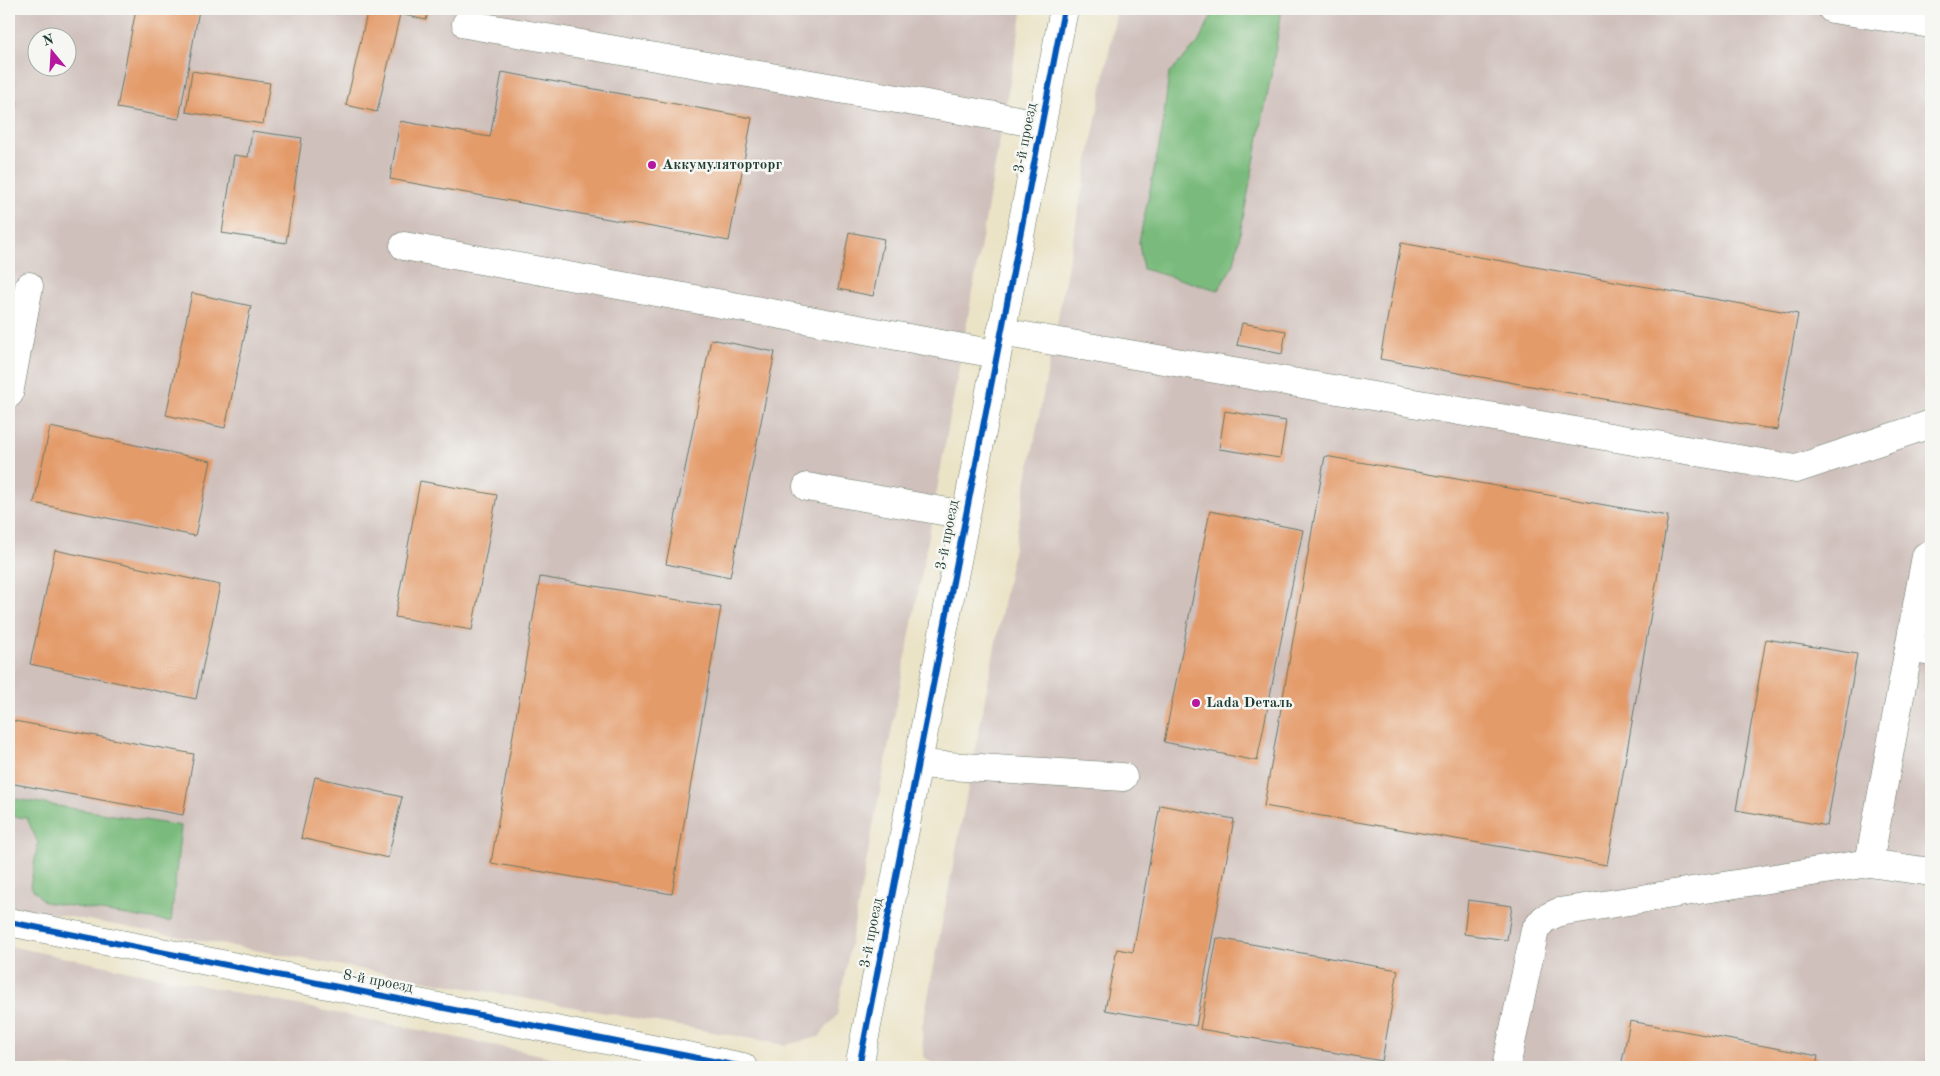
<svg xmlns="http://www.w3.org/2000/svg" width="1940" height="1076" font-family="'Old Standard TT',serif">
	<rect width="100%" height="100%" fill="#f6f6f2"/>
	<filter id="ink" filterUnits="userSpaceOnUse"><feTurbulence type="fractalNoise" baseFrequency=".02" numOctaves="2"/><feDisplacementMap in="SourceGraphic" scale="10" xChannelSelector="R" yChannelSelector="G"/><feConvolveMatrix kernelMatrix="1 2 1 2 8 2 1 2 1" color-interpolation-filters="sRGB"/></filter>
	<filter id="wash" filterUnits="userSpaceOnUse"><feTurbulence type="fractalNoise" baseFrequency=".0096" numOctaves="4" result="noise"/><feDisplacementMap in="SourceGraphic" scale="20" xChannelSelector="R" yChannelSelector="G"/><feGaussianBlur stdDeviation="1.12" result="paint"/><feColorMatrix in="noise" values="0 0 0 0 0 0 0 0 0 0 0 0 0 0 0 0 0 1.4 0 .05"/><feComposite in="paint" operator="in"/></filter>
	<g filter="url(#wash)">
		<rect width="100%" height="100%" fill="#ebe3c6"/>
		<g fill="#cfc0bb" fill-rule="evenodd">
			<path d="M9 9H1023L929 535 837 1015 819 1037 785 1045 9 906ZM38 38H68V68H38Z"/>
			<path d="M1117 9H1931V1067H937L923 1056 922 1028Z"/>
			<path d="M9 946 600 1067H9Z"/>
		</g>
		<g fill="#7abb7d" stroke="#4c7c58">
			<path d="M1215 9H1282L1272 71 1234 264 1218 290 1143 269 1139 242 1162 132 1169 73 1198 43Z"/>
			<path d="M9 798 181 826 171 922 44 902 30 886 38 843 27 818 9 816Z"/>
		</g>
		<g id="blocks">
			<g fill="#e49b6b">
				<path d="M136 9 199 10 179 119 117 108Z"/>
				<path d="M368 9H429L426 20 400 14 377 112 346 105Z"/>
				<path d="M192 71 270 83 263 124 186 112Z"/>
				<path d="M502 72 752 118 729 241 390 179 400 121 490 137Z"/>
				<path d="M9 99 17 101 10 139H9Z"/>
				<path d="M252 131 302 138 286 243 222 233 234 155 248 157Z"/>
				<path d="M849 232 884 239 873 296 838 289Z"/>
				<path d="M1401 243 1798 314 1777 430 1380 359Z"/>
				<path d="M192 293 251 306 225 428 166 415Z"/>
				<path d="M1242 323 1286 331 1282 354 1237 345Z"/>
				<path d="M711 339 775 352 730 577 666 564Z"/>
				<path d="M1225 411 1286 421 1280 458 1219 449Z"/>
				<path d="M50 427 211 461 195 536 34 503Z"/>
				<path d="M1325 456 1668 516 1607 865 1264 806Z"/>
				<path d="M420 481 497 495 472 630 395 617Z"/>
				<path d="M1210 511 1303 530 1257 761 1164 742Z"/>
				<path d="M55 550 220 585 196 699 30 664Z"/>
				<path d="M540 577 721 607 672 894 491 863Z"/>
				<path d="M1766 639 1857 654 1827 826 1736 810Z"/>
				<path d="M9 720 194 754 183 815 9 783Z"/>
				<path d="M315 777 402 797 388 858 301 838Z"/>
				<path d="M1160 805 1234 819 1196 1026 1105 1010 1117 949 1133 952Z"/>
				<path d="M1468 900 1512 906 1507 940 1464 934Z"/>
				<path d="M1217 938 1398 970 1382 1061 1200 1029Z"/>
				<path d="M1630 1021 1818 1056 1816 1067H1621Z"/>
			</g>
		</g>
	</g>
	<g filter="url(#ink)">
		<use href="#blocks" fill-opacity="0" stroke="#667767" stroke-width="1"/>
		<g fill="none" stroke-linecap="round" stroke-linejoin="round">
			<g stroke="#667767" stroke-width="29">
				<g id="minor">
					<path d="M1832 9 1931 24"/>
					<path d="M466 24 1041 124"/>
					<path d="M404 246 996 354"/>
					<path d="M1001 332 1796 469 1931 424"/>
					<path d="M9 394 29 286"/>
					<path d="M807 487 965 515"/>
					<path d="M1926 556 1909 648 1931 652"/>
					<path d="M917 764 1123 777"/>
					<path d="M1869 863 1909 648"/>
					<path d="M9 922 743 1067"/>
					<path d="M859 1067 1064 9"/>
					<path d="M1506 1067 1535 930 1544 919 1559 912 1869 863 1931 872"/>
				</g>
			</g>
			<use href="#minor" stroke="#fff" stroke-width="28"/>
			<g stroke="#f6f6f2" stroke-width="9">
				<g id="cycleway">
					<path d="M9 922 743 1067"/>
					<path d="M859 1067 1064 9"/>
				</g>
			</g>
			<use href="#cycleway" stroke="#0057b8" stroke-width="6"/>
		</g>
	</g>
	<g fill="#b5179e" stroke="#f6f6f2" stroke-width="2">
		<circle cx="652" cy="165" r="5"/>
		<circle cx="1196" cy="703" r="5"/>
	</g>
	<g text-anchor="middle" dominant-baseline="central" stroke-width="5" stroke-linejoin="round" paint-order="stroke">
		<g font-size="15" fill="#1f3d34" stroke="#f6f6f2">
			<text transform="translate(1026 138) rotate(-79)">3-й проезд</text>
			<text transform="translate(948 535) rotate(-79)">3-й проезд</text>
			<text transform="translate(872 933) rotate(-79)">3-й проезд</text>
			<text transform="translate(378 982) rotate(11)">8-й проезд</text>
		</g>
		<g font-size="15" font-weight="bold" fill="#1f3d34" stroke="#f6f6f2" text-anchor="start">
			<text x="662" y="165">Аккумуляторторг</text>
			<text x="1206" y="703">Lada Dеталь</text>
		</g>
	</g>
	<rect width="1940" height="1076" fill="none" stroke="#f6f6f2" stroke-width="30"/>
	<g transform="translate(52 52) rotate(342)"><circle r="24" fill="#f6f6f2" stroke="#a0aca6"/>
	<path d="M0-4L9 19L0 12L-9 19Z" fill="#b5179e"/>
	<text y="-8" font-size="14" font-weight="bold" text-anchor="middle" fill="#1f3d34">N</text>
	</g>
</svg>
